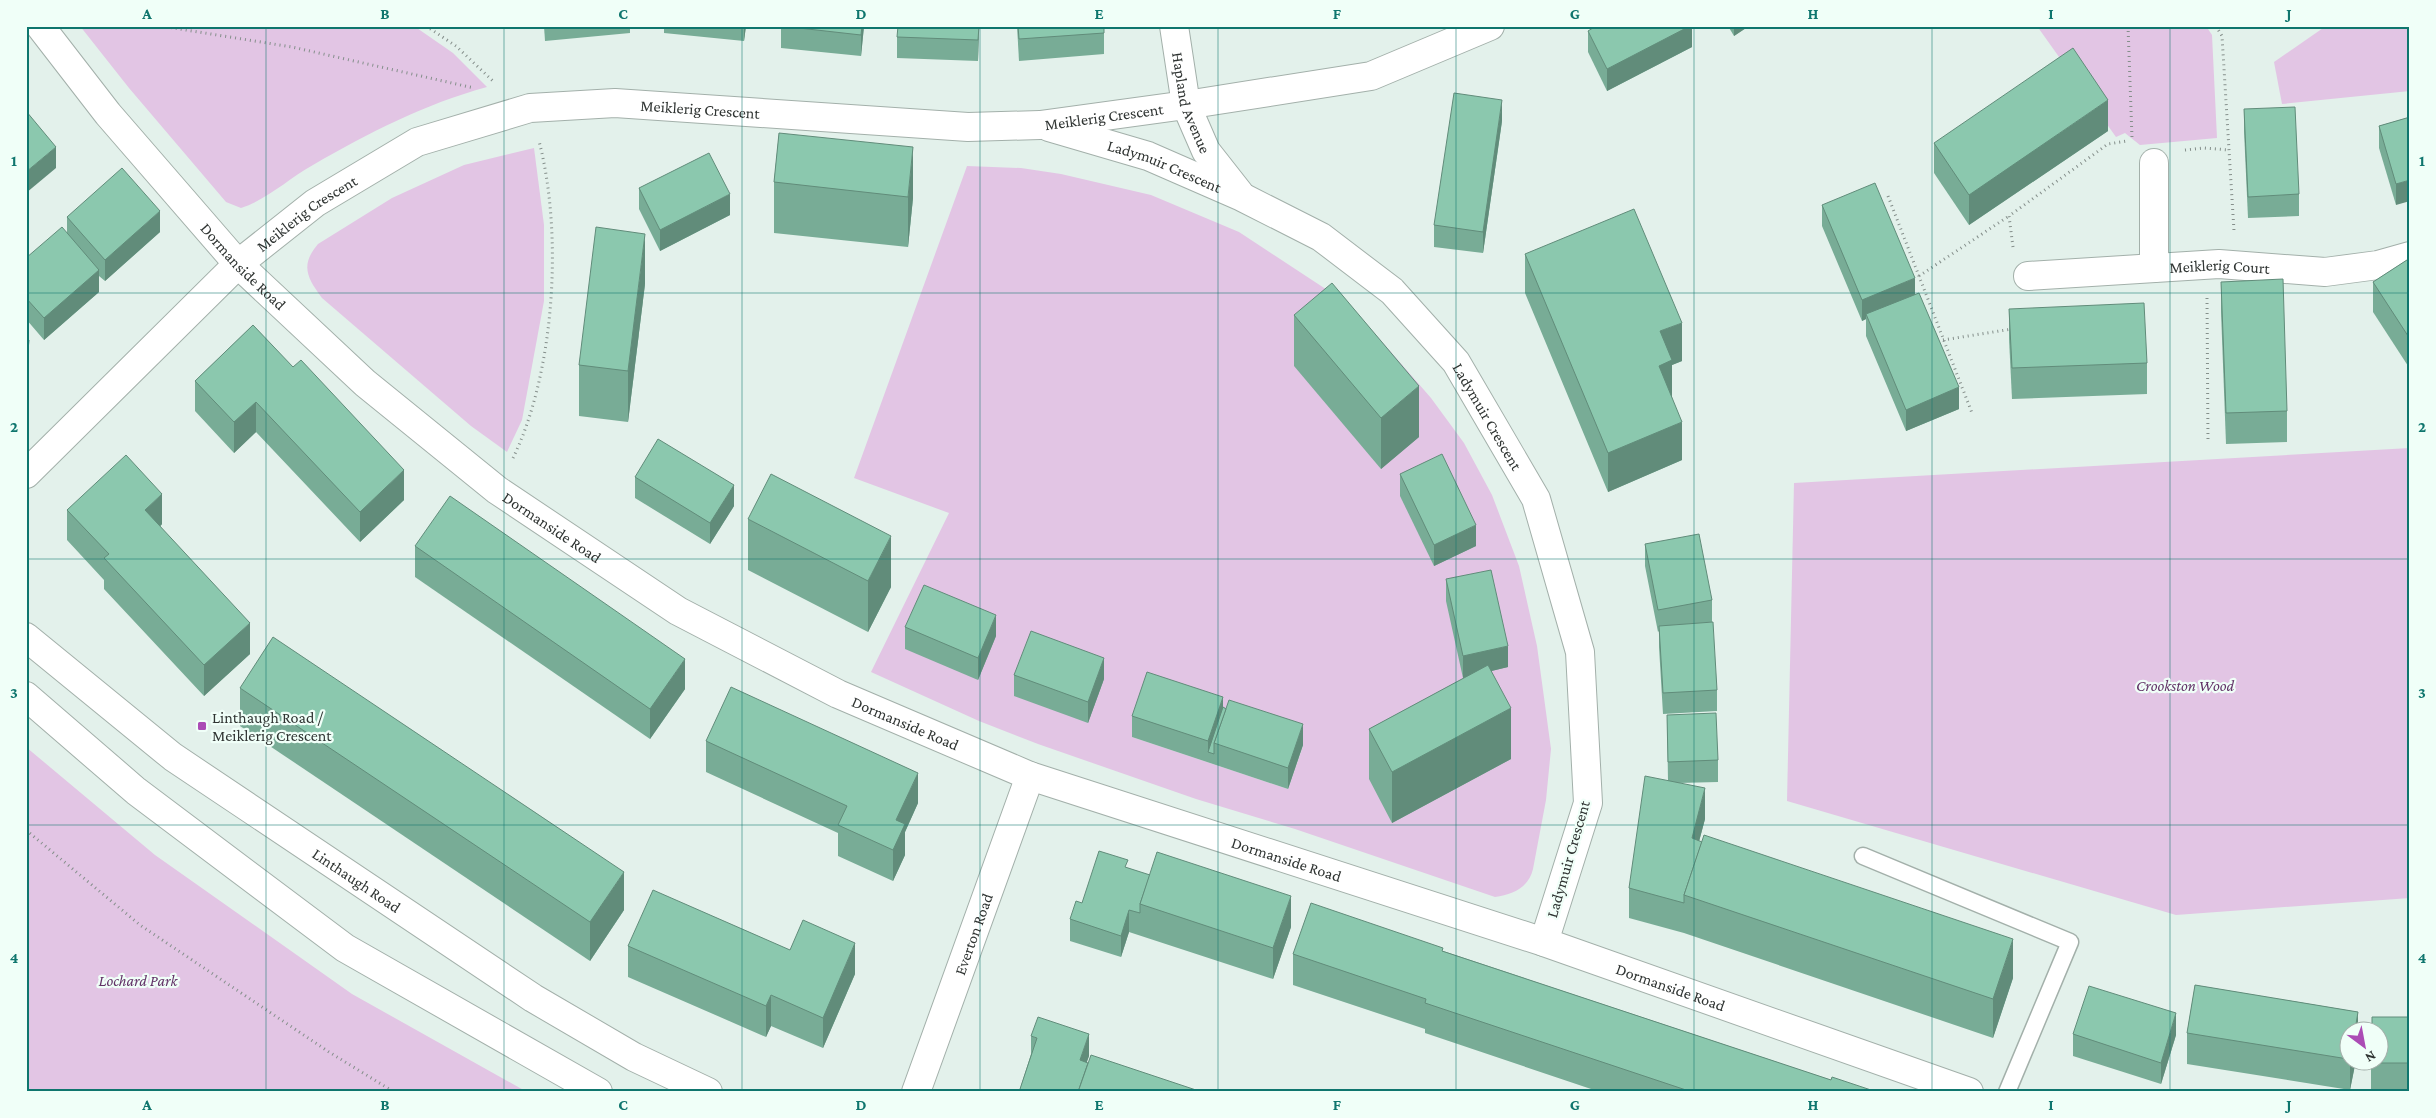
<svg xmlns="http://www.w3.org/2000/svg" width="2436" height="1118" font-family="'Crimson Pro',serif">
	<rect width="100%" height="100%" fill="#e3f1eb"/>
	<g fill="#e2c5e4" fill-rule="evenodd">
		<path d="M80 26H414L453 53 487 87C425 104 368 133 313 165 288 179 268 199 241 208L226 202 129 88Z"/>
		<path d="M2037 26H2206L2212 35 2217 138 2140 145 2125 133 2116 137Z"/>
		<path d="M2326 26H2410V91L2282 104 2274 62Z"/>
		<path d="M534 148 544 225V301L522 420 507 452 471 426 322 298C307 278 300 265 318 244L392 198 464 165Z"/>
		<path d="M967 166 1021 168 1061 174 1151 195 1239 232 1350 305 1431 398 1464 443 1492 495 1519 566 1537 646 1551 749 1546 800 1533 869C1529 887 1513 895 1495 897L1295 829 1196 799 1038 744 979 721 871 672 949 513 854 478ZM1132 737 1303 746 1288 789Z"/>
		<path d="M2410 448V898L2176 915 1787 801 1794 483Z"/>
		<path d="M26 747 155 855 352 994 527 1092H26Z"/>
	</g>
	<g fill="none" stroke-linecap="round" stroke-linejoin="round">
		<g stroke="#a3b0aa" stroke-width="19">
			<path id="service" d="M1863 856 2070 942 2007 1092"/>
		</g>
		<g stroke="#a3b0aa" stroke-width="30">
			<g id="minor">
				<path id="s1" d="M40 26 108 114 238 264 365 383 497 490 678 611 838 694 1030 776 1544 942 1969 1092"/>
				<path id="s2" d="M1174 26 1186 105 1206 151 1239 193"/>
				<path id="s3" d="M1049 127 1148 156 1242 197 1321 237 1392 291 1456 362 1536 499 1580 652 1588 803 1544 942"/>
				<path d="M2154 163V268"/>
				<path id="s4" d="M2028 276 2219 264 2325 272 2378 265 2410 256"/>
				<path id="s5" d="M26 474 238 264 315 203 417 142 530 108 615 103 968 127 1040 125 1186 105 1371 76 1490 26"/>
				<path id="s6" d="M916 1092 1030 776"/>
			</g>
		</g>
		<g stroke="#a3b0aa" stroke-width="30">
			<g id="tertiary">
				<path id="s7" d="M26 637 173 757 533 998 634 1057 708 1092"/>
				<path d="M26 696 136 791 345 948 598 1092"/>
			</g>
		</g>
		<g stroke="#858f8b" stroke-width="3" stroke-dasharray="1 4" stroke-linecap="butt">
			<path d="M161 26 292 47 474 88"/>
			<path d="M426 26 456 46 495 83"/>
			<path d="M2128 26 2132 138"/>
			<path d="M2216 26 2222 36 2234 231"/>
			<path d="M2185 150 2204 148 2229 150"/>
			<path d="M1888 196 1972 413"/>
			<path d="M2013 247 2009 216 2108 144 2127 141"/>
			<path d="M1919 276 2009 216"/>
			<path d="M2207 298 2208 443"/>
			<path d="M1943 340 2012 329"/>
			<path d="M513 458C555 372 563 233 539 141"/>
			<path d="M26 830 140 925 329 1052 394 1092"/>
		</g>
		<use href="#service" stroke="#fff" stroke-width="16"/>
		<use href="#minor" stroke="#fff" stroke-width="28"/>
		<use href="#tertiary" stroke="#fff" stroke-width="28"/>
	</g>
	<g fill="#78ac96">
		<path d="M544 26H630V33L545 41Z"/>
		<path d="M664 26H746L744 41 664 33Z"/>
		<path d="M781 26H864L861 56 781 48Z"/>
		<path d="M979 26 978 61 897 58V37Z"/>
		<path d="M1017 26H1104V54L1019 61Z"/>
		<path d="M1692 26V47L1607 91 1588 52V31Z"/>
		<path d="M1728 26H1749L1734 36Z"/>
		<path d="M2244 109 2299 194V216L2248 218 2244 131Z"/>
		<path d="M2410 117 2396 205 2379 148V126Z"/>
		<path d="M1502 121 1483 253 1434 247V225Z"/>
		<path d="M2108 131 1969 225 1934 173V143Z"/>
		<path d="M779 133 913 198 908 247 774 233V182Z"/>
		<path d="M639 188 730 215 660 251 639 209Z"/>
		<path d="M1822 205 1915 294 1959 409 1906 431 1866 336V319L1862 321 1822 226Z"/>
		<path d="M67 217 160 232 105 281 99 276V292L44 340 26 319V258L67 233Z"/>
		<path d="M1525 254 1682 361 1672 365V397L1682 460 1608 492 1525 293Z"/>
		<path d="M2410 258V369L2373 312V282Z"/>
		<path d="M2221 282 2287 411V442L2226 444 2221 312Z"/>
		<path d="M645 284 628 422 579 416V365Z"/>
		<path d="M2009 309 2147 363V394L2012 399 2009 339Z"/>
		<path d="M1294 315 1419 437 1381 469 1294 366Z"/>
		<path d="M253 325 404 500 360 542 256 432 234 453 195 411V381Z"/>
		<path d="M1400 474 1476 546 1434 566 1400 496Z"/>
		<path d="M635 477 734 506 710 544 635 498Z"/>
		<path d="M67 510 162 524 160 527 250 654 204 696 104 589V580L67 540Z"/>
		<path d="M748 519 891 587 868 632 748 570Z"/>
		<path d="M1645 544 1712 600V622L1706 623 1717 690V711L1663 714 1659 647V631L1658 632 1645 566Z"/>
		<path d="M415 546 685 689 650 739 415 577Z"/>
		<path d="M1446 579 1508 667 1491 671 1511 759 1392 823 1369 779V729L1466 677 1463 678 1446 601Z"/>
		<path d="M905 627 996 636 978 680 905 649Z"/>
		<path d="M1014 675 1104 679 1088 723 1014 696Z"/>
		<path d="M240 688 624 910 590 961 240 726Z"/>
		<path d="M1223 707 1303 745 1288 789 1132 737V716Z"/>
		<path d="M1667 715 1718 760V782L1678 783 1705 819 1699 841 2013 978 1993 1038 1684 933 1629 918V888L1668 781Z"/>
		<path d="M706 741 918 803 905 832V855L893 881 838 856V833L706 772Z"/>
		<path d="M1128 868 1291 927 1273 979 1129 932 1121 957 1070 941V919L1082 903Z"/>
		<path d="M628 946 790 950 855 974 823 1048 771 1026 766 1037 628 977Z"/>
		<path d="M1443 951 1831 1080 1877 1092H1600L1425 1033V1029L1293 985V954Z"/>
		<path d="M2195 985 2358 1012V1030H2348V1060H2356L2350 1090 2187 1064V1033Z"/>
		<path d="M2410 1017V1092H2371V1060Z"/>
		<path d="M2073 1034 2176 1035 2161 1084 2073 1056Z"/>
		<path d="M1031 1036 1089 1056 1086 1063 1202 1092H1020V1089L1031 1054Z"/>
	</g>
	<g fill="#618c7a">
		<path d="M744 26H746L744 41Z"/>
		<path d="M862 26H864L861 56V35Z"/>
		<path d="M979 26 978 61V40Z"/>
		<path d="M1690 26H1692V47L1607 91V69Z"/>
		<path d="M1734 26H1749L1734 36Z"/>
		<path d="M1502 100V121L1483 253V232Z"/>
		<path d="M2108 100V131L1969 225V195Z"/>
		<path d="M56 147V168L26 193V172Z"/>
		<path d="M913 147V198L908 247V197Z"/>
		<path d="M2410 180V201L2396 205V184Z"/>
		<path d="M730 194V215L660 251V230Z"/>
		<path d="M160 211V232L105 281V260Z"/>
		<path d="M645 234V284L628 422V371Z"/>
		<path d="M99 270V292L44 340V318Z"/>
		<path d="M1915 278V299L1866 314V319L1862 321V300Z"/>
		<path d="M1682 323V361L1672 365V399L1659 366 1660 331Z"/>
		<path d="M29 340V362L26 393V371Z"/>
		<path d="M1419 386V437L1381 469V418Z"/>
		<path d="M1959 387V409L1906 431V410Z"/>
		<path d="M256 402V432L234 453V422Z"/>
		<path d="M1682 422V460L1608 492V453Z"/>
		<path d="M404 470V500L360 542V512Z"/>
		<path d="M734 485V506L710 544V523Z"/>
		<path d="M162 494V524L145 541V510Z"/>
		<path d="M1476 525V546L1434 566V545Z"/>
		<path d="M891 536V587L868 632V581Z"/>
		<path d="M996 615V636L978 680V658Z"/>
		<path d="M250 623V654L204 696V665Z"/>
		<path d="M1508 646V667L1463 678V656Z"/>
		<path d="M1104 658V679L1088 723V702Z"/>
		<path d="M685 659V689L650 739V709Z"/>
		<path d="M1223 697V718L1214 743 1208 752V741Z"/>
		<path d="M1511 708V759L1392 823V772Z"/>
		<path d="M1303 724V745L1288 789V768Z"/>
		<path d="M918 773V803L905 832V855L893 881V850L896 820Z"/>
		<path d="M1705 788V819L1692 868V838Z"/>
		<path d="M624 872V910L590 961V922Z"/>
		<path d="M1291 896V927L1273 979V948Z"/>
		<path d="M1129 910V932L1121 957V936Z"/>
		<path d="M2013 939V978L1993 1038V999Z"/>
		<path d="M855 943V974L823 1048V1018Z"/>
		<path d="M771 995V1026L766 1037V1006Z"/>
		<path d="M2358 1012V1030H2355Z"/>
		<path d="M2176 1013V1035L2161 1084V1063Z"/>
		<path d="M1089 1034V1056L1080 1082V1060Z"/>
		<path d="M2350 1060H2356L2350 1090Z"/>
	</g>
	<g fill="#8bc8ae" stroke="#618c7a">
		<path d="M781 26H862L861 35Z"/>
		<path d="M898 26H979L978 40 897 37Z"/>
		<path d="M1018 26H1104V33L1019 39Z"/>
		<path d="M1596 26H1690L1607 69 1588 31Z"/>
		<path d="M2073 48 2108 100 1969 195 1934 143Z"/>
		<path d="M1454 93 1502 100 1483 232 1434 225Z"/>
		<path d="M2295 107 2299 194 2248 197 2244 109Z"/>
		<path d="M26 111 56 147 26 172Z"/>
		<path d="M2410 117V180L2396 184 2379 126Z"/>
		<path d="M779 133 913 147 908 197 774 182Z"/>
		<path d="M709 153 730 194 660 230 639 188Z"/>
		<path d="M122 168 160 211 105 260 67 217Z"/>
		<path d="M1875 183 1915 278 1862 300 1822 205Z"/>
		<path d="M1634 209 1682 323 1660 331 1672 360 1659 366 1682 422 1608 453 1525 254Z"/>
		<path d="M62 227 99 270 44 318 26 298V258Z"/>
		<path d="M596 227 645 234 628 371 579 365Z"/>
		<path d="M2410 258V339L2373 282Z"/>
		<path d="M2283 279 2287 411 2226 413 2221 282Z"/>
		<path d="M1332 283 1419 386 1381 418 1294 315Z"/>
		<path d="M1919 293 1959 387 1906 410 1866 314Z"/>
		<path d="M2144 303 2147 363 2012 368 2009 309Z"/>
		<path d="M253 325 293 367 301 360 404 470 360 512 256 402 234 422 195 381Z"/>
		<path d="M26 340H29L26 371Z"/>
		<path d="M658 439 734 485 710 523 635 477Z"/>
		<path d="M1442 454 1476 525 1434 545 1400 474Z"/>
		<path d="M126 455 162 494 145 510 250 623 204 665 104 558 109 554 67 510Z"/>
		<path d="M771 474 891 536 868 581 748 519Z"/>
		<path d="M450 496 685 659 650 709 415 546Z"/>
		<path d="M1699 534 1712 600 1658 610 1645 544Z"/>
		<path d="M1491 570 1508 646 1463 656 1446 579Z"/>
		<path d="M924 585 996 615 978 658 905 627Z"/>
		<path d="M1713 622 1717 690 1663 693 1659 626Z"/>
		<path d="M1031 631 1104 658 1088 702 1014 675Z"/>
		<path d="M273 637 624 872 590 922 240 688Z"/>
		<path d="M1488 665 1511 708 1392 772 1369 729Z"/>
		<path d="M1147 672 1223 697 1208 741 1132 716Z"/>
		<path d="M731 687 918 773 896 820 905 824 893 850 838 825 847 806 706 741Z"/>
		<path d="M1229 700 1303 724 1288 768 1214 743Z"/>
		<path d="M1223 707 1226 709 1214 743V754L1208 752Z"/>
		<path d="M1716 713 1718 760 1668 762 1667 715Z"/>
		<path d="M1645 776 1705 788 1692 838 1702 842 1684 895V903L1629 888Z"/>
		<path d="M1704 835 2013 939 1993 999 1684 895Z"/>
		<path d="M1099 851 1128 860 1125 867 1150 875 1140 904V913L1129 910 1121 936 1070 919 1076 901 1082 903Z"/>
		<path d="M1157 852 1291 896 1273 948 1140 904Z"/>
		<path d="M653 890 790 950 803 920 855 943 823 1018 771 995 766 1006 628 946Z"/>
		<path d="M1311 903 1443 948 1442 951 1831 1080 1832 1077 1877 1092H1692L1425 1003 1426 999 1293 954Z"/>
		<path d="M2195 985 2358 1012 2355 1030H2348V1059L2187 1033Z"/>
		<path d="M2089 986 2176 1013 2161 1063 2073 1034Z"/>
		<path d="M1038 1017 1089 1034 1080 1060 1088 1063 1078 1092H1027L1020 1089 1037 1038 1031 1036Z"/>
		<path d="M2372 1017H2410V1063H2371V1060H2378V1030H2372Z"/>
		<path d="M1091 1055 1202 1092H1078Z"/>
	</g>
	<path fill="none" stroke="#0f766e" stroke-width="1" stroke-opacity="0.55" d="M266 26V1092M504 26V1092M742 26V1092M980 26V1092M1218 26V1092M1456 26V1092M1694 26V1092M1932 26V1092M2170 26V1092M26 293H2410M26 559H2410M26 825H2410"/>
	<rect fill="#ab4cb5" stroke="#f0fff8" stroke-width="2" x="197" y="721" width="10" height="10" rx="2.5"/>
	<g text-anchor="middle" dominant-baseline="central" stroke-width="4.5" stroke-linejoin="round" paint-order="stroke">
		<g font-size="16" fill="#2f3432" stroke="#f0fff8">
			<text stroke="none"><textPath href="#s2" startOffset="79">Hapland Avenue</textPath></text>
			<text stroke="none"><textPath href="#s5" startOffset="804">Meiklerig Crescent</textPath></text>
			<text stroke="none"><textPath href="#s5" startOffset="1209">Meiklerig Crescent</textPath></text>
			<text stroke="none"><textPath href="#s3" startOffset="122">Ladymuir Crescent</textPath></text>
			<text stroke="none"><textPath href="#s5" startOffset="384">Meiklerig Crescent</textPath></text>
			<text stroke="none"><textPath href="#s1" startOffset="315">Dormanside Road</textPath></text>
			<text stroke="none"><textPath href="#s4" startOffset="192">Meiklerig Court</textPath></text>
			<text stroke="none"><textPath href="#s3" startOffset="542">Ladymuir Crescent</textPath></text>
			<text stroke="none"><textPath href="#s1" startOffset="720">Dormanside Road</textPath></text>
			<text stroke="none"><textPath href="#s1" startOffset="1125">Dormanside Road</textPath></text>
			<text stroke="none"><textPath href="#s1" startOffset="1530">Dormanside Road</textPath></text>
			<text transform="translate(1568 859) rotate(-74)">Ladymuir Crescent</text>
			<text stroke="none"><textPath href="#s7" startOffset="411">Linthaugh Road</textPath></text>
			<text stroke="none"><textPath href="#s6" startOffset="168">Everton Road</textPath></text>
			<text stroke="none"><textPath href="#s1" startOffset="1935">Dormanside Road</textPath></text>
		</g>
		<g font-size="16" font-style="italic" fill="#623267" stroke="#f0fff8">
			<text x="2185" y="685">Crookston Wood</text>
			<text x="138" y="980">Lochard Park</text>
		</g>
		<g font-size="16" fill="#2f3432" stroke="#f0fff8" text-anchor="start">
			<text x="212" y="717">Linthaugh Road /<tspan x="212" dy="18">Meiklerig Crescent</tspan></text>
		</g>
	</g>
	<rect width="2436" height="1118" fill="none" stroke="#f0fff8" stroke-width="55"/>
	<g transform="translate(2364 1046) rotate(148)"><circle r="24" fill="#f0fff8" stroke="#a3aea9"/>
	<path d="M0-4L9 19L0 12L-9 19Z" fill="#ab4cb5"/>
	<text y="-8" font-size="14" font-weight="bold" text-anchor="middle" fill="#2f3432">N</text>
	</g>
	<rect x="28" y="28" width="2380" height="1062" fill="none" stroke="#0f766e" stroke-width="2"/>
	<g font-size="16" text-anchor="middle" font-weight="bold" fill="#0f766e">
		<text x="147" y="19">A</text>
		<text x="385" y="19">B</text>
		<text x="623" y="19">C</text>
		<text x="861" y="19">D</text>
		<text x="1099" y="19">E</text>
		<text x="1337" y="19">F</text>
		<text x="1575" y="19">G</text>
		<text x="1813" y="19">H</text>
		<text x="2051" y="19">I</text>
		<text x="2289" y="19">J</text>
		<text x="14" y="166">1</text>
		<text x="2422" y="166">1</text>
		<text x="14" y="432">2</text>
		<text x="2422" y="432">2</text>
		<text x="14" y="698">3</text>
		<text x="2422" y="698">3</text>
		<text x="14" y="963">4</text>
		<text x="2422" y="963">4</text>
		<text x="147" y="1110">A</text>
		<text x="385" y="1110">B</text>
		<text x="623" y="1110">C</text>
		<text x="861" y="1110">D</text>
		<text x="1099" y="1110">E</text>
		<text x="1337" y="1110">F</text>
		<text x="1575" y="1110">G</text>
		<text x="1813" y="1110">H</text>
		<text x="2051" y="1110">I</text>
		<text x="2289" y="1110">J</text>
	</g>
</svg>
